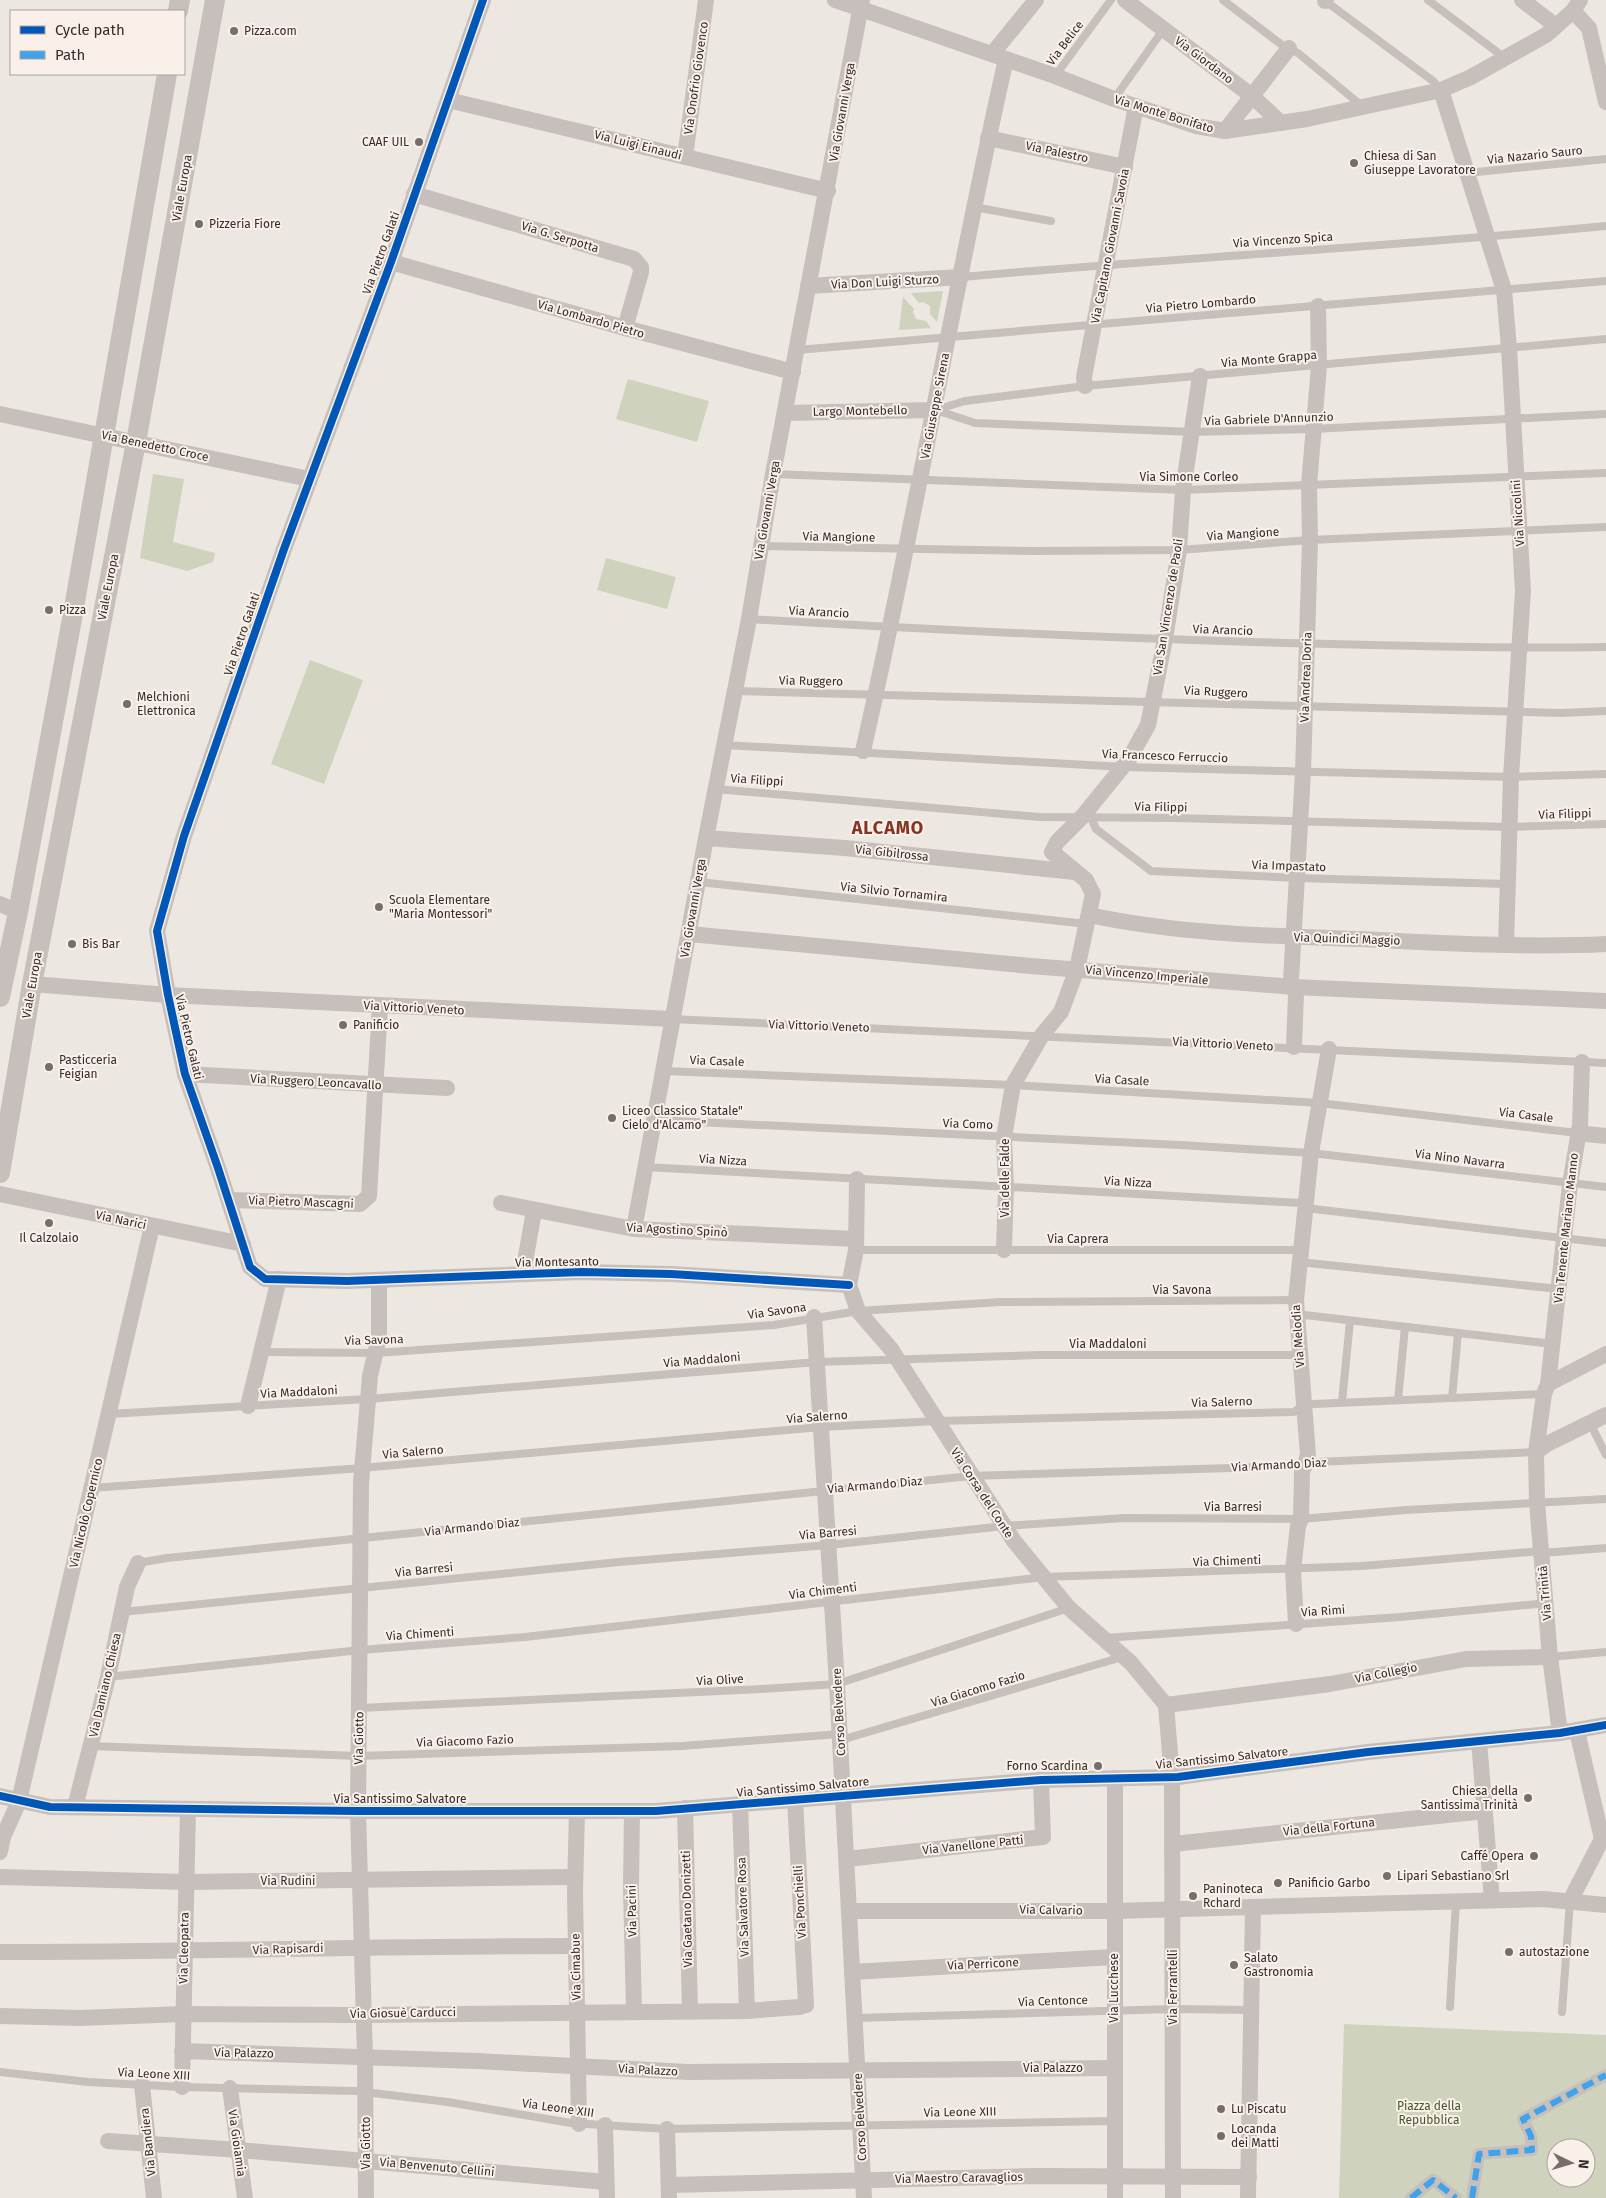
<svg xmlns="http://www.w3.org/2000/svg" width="1606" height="2198" font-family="'Fira Sans',sans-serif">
	<rect width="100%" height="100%" fill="#ede7e2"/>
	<g fill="#cfd2bc" fill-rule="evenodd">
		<path d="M943 291 937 322 930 314V306L923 302 919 303 911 293Z"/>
		<path d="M903 297 914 309 913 312 916 319 926 321 931 328 899 330Z"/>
		<path d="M628 379 709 401 697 442 616 419Z"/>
		<path d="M153 474 184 479 173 542 215 553 213 562 187 571 140 558Z"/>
		<path d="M606 558 676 577 667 609 597 590Z"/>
		<path d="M310 660 363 680 324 784 271 764Z"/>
		<path d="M1344 2024 1606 2035V2198H1339ZM1556 2148H1586V2178H1556Z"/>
	</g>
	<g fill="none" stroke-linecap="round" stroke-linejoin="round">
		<g stroke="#c6bfbb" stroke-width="8">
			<path d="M1223 0 1282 45 1298 53 1362 106"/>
			<path d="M1324 0 1433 81 1441 90"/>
			<path d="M1428 0 1505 58"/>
			<path d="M1055 76 1111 0"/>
			<path d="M1114 99 1163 30"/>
			<path d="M1467 173 1606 159"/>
			<path d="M974 207 1051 221"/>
			<path d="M961 277C1176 258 1391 247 1606 226"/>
			<path d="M797 350 1606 281"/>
			<path d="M935 410 965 401 1085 386 1606 339"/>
			<path d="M936 410 975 423 1192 432 1313 429 1606 414"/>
			<path d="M773 474 1183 490 1606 473"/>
			<path d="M761 546 1033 551 1179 550 1310 540 1606 527"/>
			<path d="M749 619C917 629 1085 637 1253 642 1371 645 1488 649 1606 647"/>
			<path d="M735 691 1561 713 1606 711"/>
			<path d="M724 745 1124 767 1511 777 1606 774"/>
			<path d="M716 789 1039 817 1175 818 1510 827 1606 824"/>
			<path d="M1091 818 1096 829 1151 871 1297 878 1507 884"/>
			<path d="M699 882 1087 924"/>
			<path d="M672 1019 1606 1063"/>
			<path d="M664 1071 1013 1085 1319 1103 1577 1133"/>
			<path d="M655 1120 1180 1145 1311 1153 1606 1187"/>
			<path d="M645 1167 1301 1203 1314 1209 1606 1243"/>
			<path d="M856 1250H1301"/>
			<path d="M1299 1262 1559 1289"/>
			<path d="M1296 1314 1553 1344"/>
			<path d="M261 1352 376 1353 774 1325 858 1311 1000 1302 1296 1300"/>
			<path d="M1452 1398 1458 1333"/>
			<path d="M1398 1400 1405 1327"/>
			<path d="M1342 1402 1350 1321"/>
			<path d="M109 1414 368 1399 817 1362 1038 1355H1299"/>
			<path d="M1590 1423 1606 1455"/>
			<path d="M92 1488 362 1468 821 1427 937 1421 1294 1412 1304 1405 1314 1404 1544 1394"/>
			<path d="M1542 1553 1606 1548"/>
			<path d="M138 1563 167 1558 971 1476 1297 1466 1318 1462 1536 1452"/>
			<path d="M122 1612 619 1562 829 1545 1004 1526 1124 1518 1301 1519 1406 1510 1606 1499"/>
			<path d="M1105 1638 1400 1617 1547 1603"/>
			<path d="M1550 1657 1606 1652"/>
			<path d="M108 1677 360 1650 525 1637 1044 1577 1362 1566 1542 1551"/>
			<path d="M359 1708 762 1689 837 1684 1069 1608"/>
			<path d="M841 1740 1122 1657"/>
			<path d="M91 1746 358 1756 682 1746 840 1734"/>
			<path d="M1450 2007 1456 1901"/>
			<path d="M1562 2012 1570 1901"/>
			<path d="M855 2018 1173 2009 1251 2010"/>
			<path d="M0 2072 88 2082 182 2087 356 2091 448 2102 571 2123 667 2129 1115 2121"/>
		</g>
		<g stroke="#c6bfbb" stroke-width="12">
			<path d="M1411 2198 1433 2180 1456 2198"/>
			<path d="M1472 2198 1479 2154 1532 2150 1531 2136 1523 2119 1606 2075"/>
		</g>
		<g stroke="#c6bfbb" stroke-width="16">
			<path d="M483 0 391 262 284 549 184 836 157 931 168 995 185 1074 218 1168 250 1267 265 1279 347 1281 582 1272 671 1274 849 1285"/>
			<path d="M835 0 1055 76 1114 99 1196 126 1225 131 1307 119 1441 90 1471 77 1546 35 1573 11 1580 0"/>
			<path d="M1125 0 1252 96 1281 123"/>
			<path d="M1522 0 1556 26"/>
			<path d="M1325 1 1326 0"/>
			<path d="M1573 11 1589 28 1606 102"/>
			<path d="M992 54 1036 0"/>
			<path d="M1441 90 1504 290 1509 348 1523 591 1511 777 1506 945"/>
			<path d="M448 100 828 191"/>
			<path d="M1225 131 1289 48"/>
			<path d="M988 138 1125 167"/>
			<path d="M685 157 706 0"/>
			<path d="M414 194 634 259 641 267V272L625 328"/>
			<path d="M391 262 625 328 793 372"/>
			<path d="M808 286 961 277"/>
			<path d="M1085 386 1084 377 1136 106"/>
			<path d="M785 413 935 410"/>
			<path d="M0 414 309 479"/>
			<path d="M863 751C915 522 954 289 1006 59"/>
			<path d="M706 838 845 848 1075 872"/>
			<path d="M0 904 18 912"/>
			<path d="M1089 915C1178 934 1270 936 1360 939 1442 943 1524 948 1606 944"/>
			<path d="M689 934 1031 966 1294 987 1606 1001"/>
			<path d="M32 984 168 995 672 1019"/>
			<path d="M1294 1047 1296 994 1291 980 1303 772 1310 540 1309 485 1319 366 1318 306"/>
			<path d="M185 1074 447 1088"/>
			<path d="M1577 1133 1606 1136"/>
			<path d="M857 1179 856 1250 849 1285 858 1311 891 1349 1014 1541 1069 1608 1131 1663 1166 1705 1172 1777 1173 2198"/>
			<path d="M0 1194 243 1244"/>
			<path d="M229 1200 360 1204 369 1196 380 1006"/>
			<path d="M501 1203 634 1229 856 1239"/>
			<path d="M634 1229 706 838 749 619 773 474 862 0"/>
			<path d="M1004 1250 1006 1187 1004 1137 1013 1085 1042 1035 1061 1012 1077 969 1093 894 1086 880 1052 852 1057 842 1082 817 1129 759 1148 725 1165 639 1179 550 1183 490 1200 376"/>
			<path d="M523 1273 534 1211"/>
			<path d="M814 1317 837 1684 864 2198"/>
			<path d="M1548 1384 1606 1354"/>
			<path d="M248 1406 279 1279"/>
			<path d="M1536 1452 1547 1444 1606 1415"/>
			<path d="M1296 1624 1293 1570 1298 1526 1301 1519 1302 1473 1308 1455 1296 1300 1311 1153 1329 1049"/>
			<path d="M1166 1705 1330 1684 1466 1659 1550 1657"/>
			<path d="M1560 1733 1550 1657 1537 1503 1536 1452 1544 1394 1548 1384 1570 1184 1580 1125 1582 1062"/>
			<path d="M1479 1741 1492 1900"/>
			<path d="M0 1796 50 1807 358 1811H656L1041 1780 1178 1777 1368 1752 1560 1733 1606 1725"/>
			<path d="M740 1804 747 2011"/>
			<path d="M75 1807 108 1677 127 1587 138 1563"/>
			<path d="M685 1808 690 2011"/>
			<path d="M577 1811 575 1892 579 2124"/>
			<path d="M632 1811 631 1888 634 2011"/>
			<path d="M1173 1844 1485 1811"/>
			<path d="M0 1852 3 1837 19 1801 152 1226"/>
			<path d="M847 1859 1043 1837 1041 1780"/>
			<path d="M0 1877 186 1882 575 1877"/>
			<path d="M1570 1901 1602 1839 1577 1731"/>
			<path d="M849 1911H1114L1253 1907"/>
			<path d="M0 1952C192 1952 384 1946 576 1946"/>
			<path d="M852 1972 1114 1957"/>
			<path d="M0 2016 80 2018 183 2014 364 2015 747 2011 799 2007 806 2005 795 1799"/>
			<path d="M182 2051 477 2061 688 2072 1114 2068"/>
			<path d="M142 2085 154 2198"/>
			<path d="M182 2087 188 1809"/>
			<path d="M230 2088 245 2198"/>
			<path d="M605 2125 607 2198"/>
			<path d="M667 2129 669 2198"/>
			<path d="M108 2141 239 2150 606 2182"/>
			<path d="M669 2185 1036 2176 1249 2177"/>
			<path d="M366 2198 365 2058 358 1811 361 1483 370 1376 379 1337V1280"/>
			<path d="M1115 2198V1778"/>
			<path d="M1248 2198 1253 1907 1543 1899 1606 1905"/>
		</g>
		<g stroke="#c6bfbb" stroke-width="20">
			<path d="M178 11 180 0"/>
			<path d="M0 997 18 912 72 619 167 74"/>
			<path d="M0 1173 32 984 136 442 215 0"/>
		</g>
		<g stroke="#3fa3eb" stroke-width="6" stroke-dasharray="12 6" stroke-linecap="butt">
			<path d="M1411 2198 1433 2180 1456 2198"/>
			<path d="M1472 2198 1479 2154 1532 2150 1531 2136 1523 2119 1606 2075"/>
		</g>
		<g stroke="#f9f1e9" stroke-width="11">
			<g id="cycleway">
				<path d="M483 0 391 262 284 549 184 836 157 931 168 995 185 1074 218 1168 250 1267 265 1279 347 1281 582 1272 671 1274 849 1285"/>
				<path d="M0 1796 50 1807 358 1811H656L1041 1780 1178 1777 1368 1752 1560 1733 1606 1725"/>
			</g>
		</g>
		<use href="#cycleway" stroke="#0057b8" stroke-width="8"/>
	</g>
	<g fill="#776d6a" stroke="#f9f1e9" stroke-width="2">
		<circle cx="234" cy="31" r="5"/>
		<circle cx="419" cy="142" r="5"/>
		<circle cx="1354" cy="163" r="5"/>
		<circle cx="199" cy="224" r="5"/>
		<circle cx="49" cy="610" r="5"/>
		<circle cx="127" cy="704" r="5"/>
		<circle cx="379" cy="907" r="5"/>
		<circle cx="72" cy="944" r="5"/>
		<circle cx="343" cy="1025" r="5"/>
		<circle cx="49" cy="1067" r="5"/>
		<circle cx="612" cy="1118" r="5"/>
		<circle cx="49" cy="1223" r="5"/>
		<circle cx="1098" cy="1766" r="5"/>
		<circle cx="1528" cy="1798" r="5"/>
		<circle cx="1534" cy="1856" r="5"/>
		<circle cx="1387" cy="1876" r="5"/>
		<circle cx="1278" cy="1883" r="5"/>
		<circle cx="1193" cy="1896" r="5"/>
		<circle cx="1509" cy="1952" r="5"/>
		<circle cx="1234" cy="1965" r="5"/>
		<circle cx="1221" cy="2109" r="5"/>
		<circle cx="1221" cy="2136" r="5"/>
	</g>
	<g text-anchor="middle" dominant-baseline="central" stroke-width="4" stroke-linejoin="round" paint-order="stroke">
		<g font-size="12" fill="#372c29" stroke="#f9f1e9" text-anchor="start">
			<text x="244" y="31">Pizza.com</text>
			<text x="409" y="142" text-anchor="end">CAAF UIL</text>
			<text x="1364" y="156">Chiesa di San<tspan x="1364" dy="14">Giuseppe Lavoratore</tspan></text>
			<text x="209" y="224">Pizzeria Fiore</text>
			<text x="59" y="610">Pizza</text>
			<text x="137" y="697">Melchioni<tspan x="137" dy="14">Elettronica</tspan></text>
			<text x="389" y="900">Scuola Elementare<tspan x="389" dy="14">"Maria Montessori"</tspan></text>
			<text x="82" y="944">Bis Bar</text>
			<text x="353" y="1025">Panificio</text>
			<text x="59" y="1060">Pasticceria<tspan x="59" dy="14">Feigian</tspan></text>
			<text x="622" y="1111">Liceo Classico Statale"<tspan x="622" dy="14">Cielo d'Alcamo"</tspan></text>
			<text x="49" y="1238" text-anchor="middle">Il Calzolaio</text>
			<text x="1088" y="1766" text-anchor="end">Forno Scardina</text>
			<text x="1518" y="1791" text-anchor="end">Chiesa della<tspan x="1518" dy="14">Santissima Trinità</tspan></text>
			<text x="1524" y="1856" text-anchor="end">Caffé Opera</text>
			<text x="1397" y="1876">Lipari Sebastiano Srl</text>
			<text x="1288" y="1883">Panificio Garbo</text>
			<text x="1203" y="1889">Paninoteca<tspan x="1203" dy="14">Rchard</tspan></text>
			<text x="1519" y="1952">autostazione</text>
			<text x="1244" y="1958">Salato<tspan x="1244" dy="14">Gastronomia</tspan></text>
			<text x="1231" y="2109">Lu Piscatu</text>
			<text x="1231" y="2129">Locanda<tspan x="1231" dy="14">dei Matti</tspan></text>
		</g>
		<g font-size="12" fill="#372c29" stroke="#f9f1e9">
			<text transform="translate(1065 43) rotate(-53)">Via Belice</text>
			<text transform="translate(1204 60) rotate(37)">Via Giordano</text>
			<text transform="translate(696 78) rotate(-82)">Via Onofrio Giovenco</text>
			<text transform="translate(842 112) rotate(-80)">Via Giovanni Verga</text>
			<text transform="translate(1164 114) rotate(17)">Via Monte Bonifato</text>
			<text transform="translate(638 145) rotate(14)">Via Luigi Einaudi</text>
			<text transform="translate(1057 152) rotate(12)">Via Palestro</text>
			<text transform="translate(1535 155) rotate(-6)">Via Nazario Sauro</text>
			<text transform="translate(182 188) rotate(-80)">Viale Europa</text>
			<text transform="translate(560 237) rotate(17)">Via G. Serpotta</text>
			<text transform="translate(1283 240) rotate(-4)">Via Vincenzo Spica</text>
			<text transform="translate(1110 246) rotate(-79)">Via Capitano Giovanni Savoia</text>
			<text transform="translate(381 253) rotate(-70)">Via Pietro Galati</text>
			<text transform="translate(885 282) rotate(-3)">Via Don Luigi Sturzo</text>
			<text transform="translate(1201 304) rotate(-5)">Via Pietro Lombardo</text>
			<text transform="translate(591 319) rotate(16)">Via Lombardo Pietro</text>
			<text transform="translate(1269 359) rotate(-5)">Via Monte Grappa</text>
			<text transform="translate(935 406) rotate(-79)">Via Giuseppe Sirena</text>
			<text transform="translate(860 411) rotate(-1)">Largo Montebello</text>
			<text transform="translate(1269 419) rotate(-2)">Via Gabriele D'Annunzio</text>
			<text transform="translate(155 446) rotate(12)">Via Benedetto Croce</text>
			<text x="1189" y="477">Via Simone Corleo</text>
			<text transform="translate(767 510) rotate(-80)">Via Giovanni Verga</text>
			<text transform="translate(1518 513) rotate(-94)">Via Niccolini</text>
			<text transform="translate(1243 534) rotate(-4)">Via Mangione</text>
			<text transform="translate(839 537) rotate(1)">Via Mangione</text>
			<text transform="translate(108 587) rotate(-79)">Viale Europa</text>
			<text transform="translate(1168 607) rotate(-81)">Via San Vincenzo de Paoli</text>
			<text transform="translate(819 612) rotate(3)">Via Arancio</text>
			<text transform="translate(1223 630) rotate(2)">Via Arancio</text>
			<text transform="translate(242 634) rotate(-71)">Via Pietro Galati</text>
			<text transform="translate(1306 677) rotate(-88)">Via Andrea Doria</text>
			<text transform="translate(811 681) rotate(1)">Via Ruggero</text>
			<text transform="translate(1216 692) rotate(3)">Via Ruggero</text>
			<text transform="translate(1165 756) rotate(2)">Via Francesco Ferruccio</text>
			<text transform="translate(757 780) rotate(4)">Via Filippi</text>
			<text transform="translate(1161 807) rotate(1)">Via Filippi</text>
			<text transform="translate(1565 814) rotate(-2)">Via Filippi</text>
			<text transform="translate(892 853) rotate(6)">Via Gibilrossa</text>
			<text transform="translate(1289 866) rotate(2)">Via Impastato</text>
			<text transform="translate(894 892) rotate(6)">Via Silvio Tornamira</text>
			<text transform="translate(693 908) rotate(-80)">Via Giovanni Verga</text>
			<text transform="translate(1347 939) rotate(2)">Via Quindici Maggio</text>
			<text transform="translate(1147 975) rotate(5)">Via Vincenzo Imperiale</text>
			<text transform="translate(32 985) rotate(-80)">Viale Europa</text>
			<text transform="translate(414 1008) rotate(3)">Via Vittorio Veneto</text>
			<text transform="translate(819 1026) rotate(2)">Via Vittorio Veneto</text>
			<text transform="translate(189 1037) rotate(77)">Via Pietro Galati</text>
			<text transform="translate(1223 1044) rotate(3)">Via Vittorio Veneto</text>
			<text transform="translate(717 1061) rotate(2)">Via Casale</text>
			<text transform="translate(1122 1080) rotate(3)">Via Casale</text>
			<text transform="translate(316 1082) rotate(3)">Via Ruggero Leoncavallo</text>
			<text transform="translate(1526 1115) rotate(7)">Via Casale</text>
			<text transform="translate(968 1124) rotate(2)">Via Como</text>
			<text transform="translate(1460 1159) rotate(7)">Via Nino Navarra</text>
			<text transform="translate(723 1160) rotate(3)">Via Nizza</text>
			<text transform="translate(1005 1178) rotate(-90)">Via delle Falde</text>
			<text transform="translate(1128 1182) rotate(3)">Via Nizza</text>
			<text transform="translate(301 1202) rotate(2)">Via Pietro Mascagni</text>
			<text transform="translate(121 1220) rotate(12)">Via Narici</text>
			<text transform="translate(1566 1228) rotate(-84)">Via Tenente Mariano Manno</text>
			<text transform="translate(677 1230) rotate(3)">Via Agostino Spinò</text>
			<text x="1078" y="1239">Via Caprera</text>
			<text transform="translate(557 1262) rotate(-1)">Via Montesanto</text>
			<text x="1182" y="1290">Via Savona</text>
			<text transform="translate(777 1311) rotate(-8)">Via Savona</text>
			<text transform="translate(1298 1336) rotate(-94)">Via Melodia</text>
			<text transform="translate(374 1340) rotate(-2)">Via Savona</text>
			<text x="1108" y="1344">Via Maddaloni</text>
			<text transform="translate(702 1360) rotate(-5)">Via Maddaloni</text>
			<text transform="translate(299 1392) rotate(-3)">Via Maddaloni</text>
			<text transform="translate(1222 1402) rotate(-2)">Via Salerno</text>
			<text transform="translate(817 1417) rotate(-4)">Via Salerno</text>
			<text transform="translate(413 1452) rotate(-5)">Via Salerno</text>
			<text transform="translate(1279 1465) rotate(-3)">Via Armando Diaz</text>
			<text transform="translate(875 1485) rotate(-5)">Via Armando Diaz</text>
			<text transform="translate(982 1493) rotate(57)">Via Corsa del Conte</text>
			<text x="1233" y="1507">Via Barresi</text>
			<text transform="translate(86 1513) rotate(-77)">Via Nicolò Copernico</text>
			<text transform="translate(472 1527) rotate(-6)">Via Armando Diaz</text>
			<text transform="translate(828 1533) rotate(-5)">Via Barresi</text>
			<text transform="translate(1227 1561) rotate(-2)">Via Chimenti</text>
			<text transform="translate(424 1570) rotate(-6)">Via Barresi</text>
			<text transform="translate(823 1591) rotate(-7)">Via Chimenti</text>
			<text transform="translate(1545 1593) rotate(-95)">Via Trinità</text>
			<text transform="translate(1323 1611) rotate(-4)">Via Rimi</text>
			<text transform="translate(420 1634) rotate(-4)">Via Chimenti</text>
			<text transform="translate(1386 1673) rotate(-11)">Via Collegio</text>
			<text transform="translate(720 1680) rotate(-3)">Via Olive</text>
			<text transform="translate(105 1685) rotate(-77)">Via Damiano Chiesa</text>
			<text transform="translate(978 1689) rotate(-17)">Via Giacomo Fazio</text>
			<text transform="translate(839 1712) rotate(-93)">Corso Belvedere</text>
			<text transform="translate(359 1738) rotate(-89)">Via Giotto</text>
			<text transform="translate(465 1741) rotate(-2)">Via Giacomo Fazio</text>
			<text transform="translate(1222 1758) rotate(-6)">Via Santissimo Salvatore</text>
			<text transform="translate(803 1787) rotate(-5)">Via Santissimo Salvatore</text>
			<text x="400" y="1799">Via Santissimo Salvatore</text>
			<text transform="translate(1329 1827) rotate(-6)">Via della Fortuna</text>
			<text transform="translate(973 1845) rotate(-6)">Via Vanellone Patti</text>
			<text x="288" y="1881">Via Rudini</text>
			<text transform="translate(800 1902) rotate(-93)">Via Ponchielli</text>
			<text transform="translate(743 1907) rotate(-92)">Via Salvatore Rosa</text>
			<text transform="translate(687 1909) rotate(-91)">Via Gaetano Donizetti</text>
			<text transform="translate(1051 1910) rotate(1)">Via Calvario</text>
			<text transform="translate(632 1911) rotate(-91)">Via Pacini</text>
			<text transform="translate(184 1948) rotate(-89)">Via Cleopatra</text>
			<text transform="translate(288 1949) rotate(-2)">Via Rapisardi</text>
			<text transform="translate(983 1964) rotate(-3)">Via Perricone</text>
			<text transform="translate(576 1967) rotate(-91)">Via Cimabue</text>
			<text transform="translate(1173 1987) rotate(-90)">Via Ferrantelli</text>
			<text transform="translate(1114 1988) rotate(-90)">Via Lucchese</text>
			<text transform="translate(1053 2001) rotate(-2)">Via Centonce</text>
			<text transform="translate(403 2013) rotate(-1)">Via Giosuè Carducci</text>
			<text transform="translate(244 2053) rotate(1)">Via Palazzo</text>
			<text x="1053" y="2068">Via Palazzo</text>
			<text transform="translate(648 2070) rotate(3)">Via Palazzo</text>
			<text transform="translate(154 2074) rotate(3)">Via Leone XIII</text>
			<text transform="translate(558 2108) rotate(8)">Via Leone XIII</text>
			<text transform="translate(960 2112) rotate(-1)">Via Leone XIII</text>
			<text transform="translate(860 2117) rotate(-93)">Corso Belvedere</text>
			<text transform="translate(148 2142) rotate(-96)">Via Bandiera</text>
			<text transform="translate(237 2143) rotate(82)">Via Gioiamia</text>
			<text transform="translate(366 2143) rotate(-90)">Via Giotto</text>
			<text transform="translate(437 2167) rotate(5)">Via Benvenuto Cellini</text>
			<text transform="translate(959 2178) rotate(-1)">Via Maestro Caravaglios</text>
		</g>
		<g font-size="12" fill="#49552d" stroke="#f9f1e9">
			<text x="1429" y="2106">Piazza della<tspan x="1429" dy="14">Repubblica</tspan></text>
		</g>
		<g font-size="18" font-weight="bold" letter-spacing="1" fill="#843423" stroke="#f9f1e9">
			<text x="888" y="828">ALCAMO</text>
		</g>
	</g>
	<rect x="10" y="10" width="175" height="65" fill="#f9f1e9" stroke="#aba29c"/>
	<rect x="20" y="26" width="25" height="8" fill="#0057b8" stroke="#aba29c"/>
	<text x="55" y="35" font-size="15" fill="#372c29">Cycle path</text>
	<rect x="20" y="51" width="25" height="8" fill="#3fa3eb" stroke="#aba29c"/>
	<text x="55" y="60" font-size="15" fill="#372c29">Path</text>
	<g transform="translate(1571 2163) rotate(95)"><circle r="24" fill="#f9f1e9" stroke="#aba29c"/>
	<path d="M0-4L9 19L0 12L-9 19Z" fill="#776d6a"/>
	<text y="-8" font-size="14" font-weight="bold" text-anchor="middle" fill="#372c29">N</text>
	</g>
</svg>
